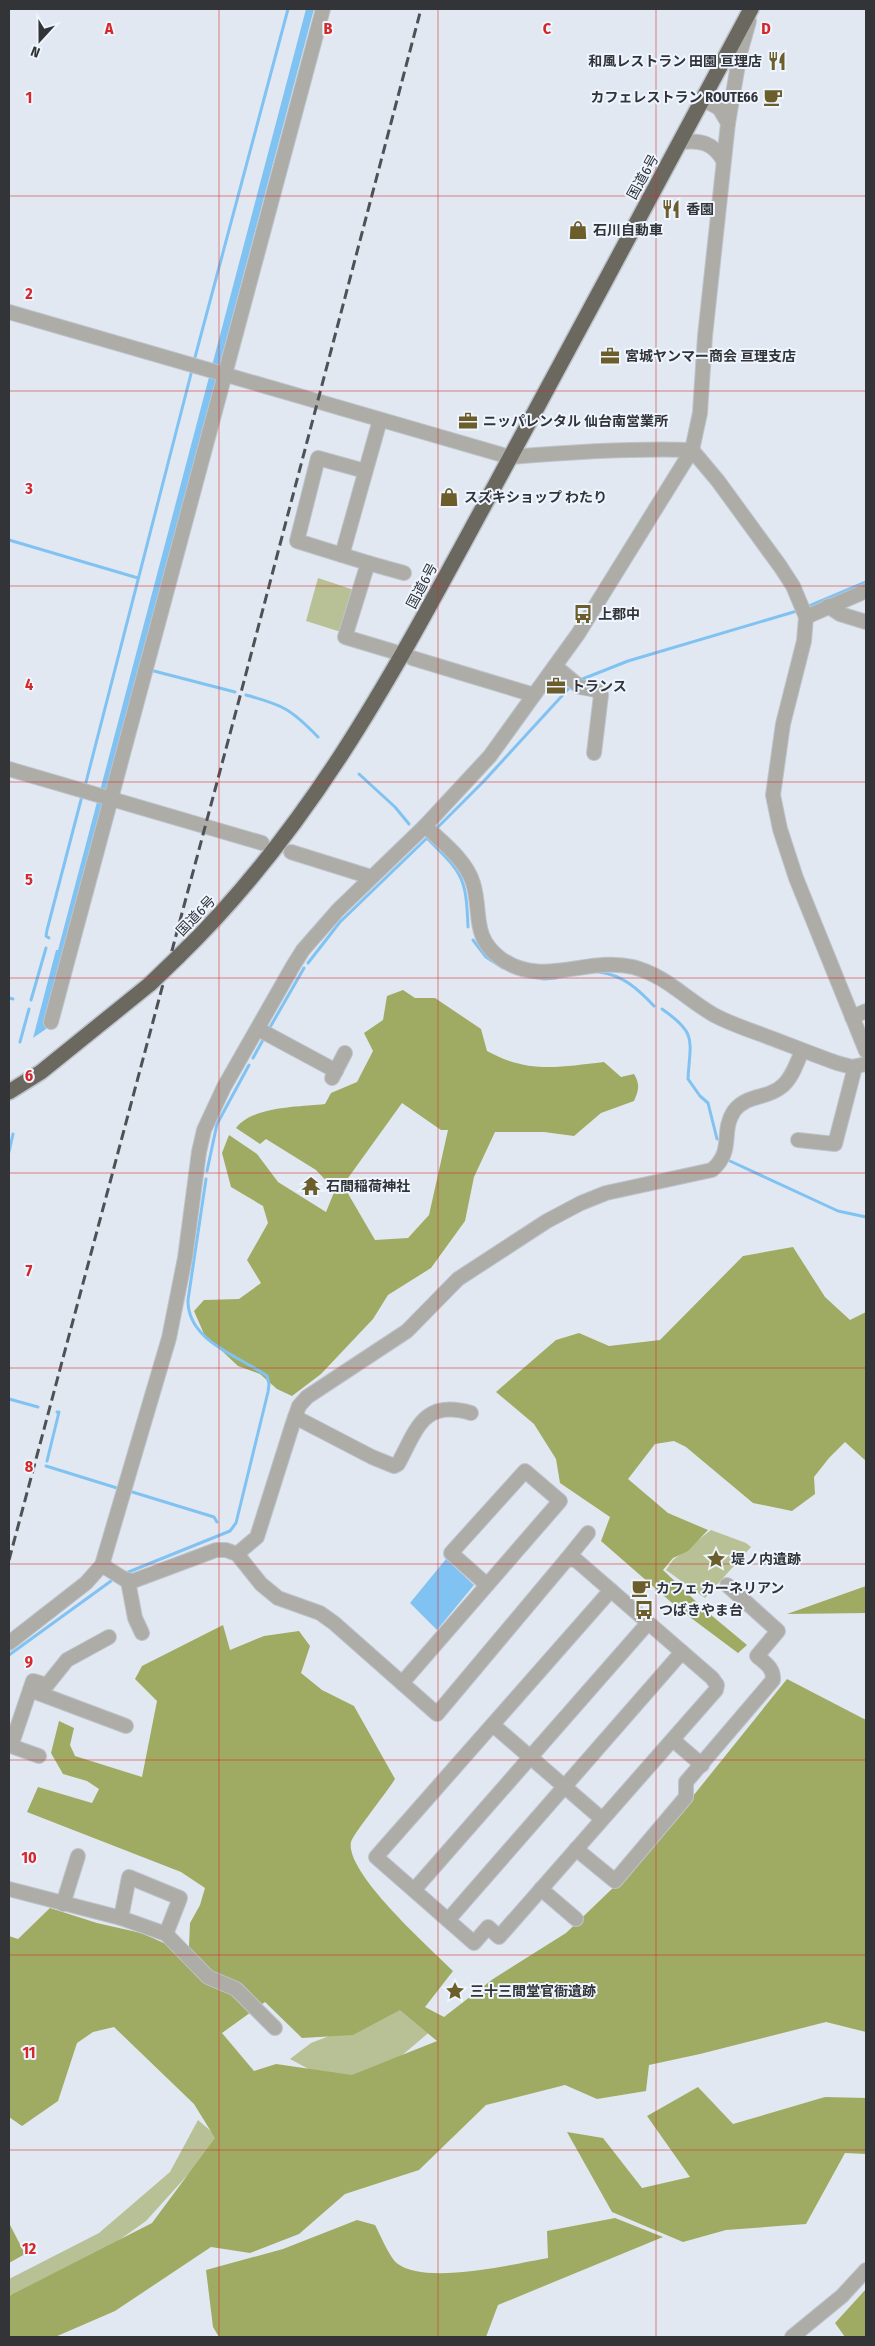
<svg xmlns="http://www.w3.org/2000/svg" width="875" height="2346" font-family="'Fira Sans Condensed','Noto Sans JP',sans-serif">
	<rect width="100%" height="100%" fill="#e1e8f1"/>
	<g fill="#b8c195">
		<path d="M318 578 354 590 341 632 306 621Z"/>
		<path d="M711 1530 746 1543 751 1547 705 1598 666 1570 673 1560Z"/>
		<path d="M407 2006 433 2029 380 2074 329 2080 290 2059 311 2043Z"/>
		<path d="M198 2120 220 2139 146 2221 84 2265 14 2299 9 2293V2279L99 2233 170 2172Z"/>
	</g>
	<g fill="#9fab63" fill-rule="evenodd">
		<path d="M403 990 415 998H435L481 1029 487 1051C529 1074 559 1067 604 1062L621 1077 634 1074C640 1084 639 1090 634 1101L601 1113 574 1136 544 1132H495L474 1177 465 1221 431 1268 388 1295 373 1319 321 1374 292 1396 277 1389 260 1374 238 1366 204 1334 194 1311 204 1300 239 1299 261 1283 247 1260 268 1223 263 1206 231 1187 222 1153 229 1135 257 1154 278 1182 326 1212 335 1190 316 1170 266 1139 260 1144 236 1128C253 1106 299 1107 325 1104L331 1093 357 1082 373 1051 364 1033 383 1020 387 996ZM402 1103 441 1130H448L429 1215 408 1238 375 1240 343 1185Z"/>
		<path d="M793 1247 825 1297 850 1320 866 1312V1461L845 1442 829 1458 814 1477 815 1494 792 1511 753 1503 686 1447 674 1441 655 1444 628 1479 668 1513 708 1530 688 1551 673 1558 663 1570 705 1610 747 1645 738 1653 679 1609 601 1541 610 1517 560 1483 556 1459 534 1424 496 1392 556 1340 579 1333 609 1346 660 1340 743 1256Z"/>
		<path d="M866 1586V1613L787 1614Z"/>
		<path d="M223 1625 230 1650 264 1636 299 1631 310 1646 301 1673 322 1690 354 1706 395 1779C388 1791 353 1834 351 1842 345 1873 430 1948 453 1971L425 2007 444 2017 493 1979 566 1933 640 1862 787 1679 866 1720V2032L826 2022 700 2054 649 2065 646 2091 597 2099 565 2085 486 2105 419 2170 345 2194 299 2234 250 2253 211 2247 115 2311 55 2337H9V2296L152 2223 215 2138 194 2104 114 2027 93 2032 77 2043 58 2101 22 2126 9 2117V1936L18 1939 50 1908 97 1923 141 1933 173 1947 189 1946 190 1923 200 1905 205 1888 181 1872 27 1812 38 1787 92 1803 99 1789 87 1781 63 1774 51 1753 59 1721 74 1728 70 1745 75 1756 142 1777 157 1701 135 1679 142 1666ZM265 2002 302 2038 353 2035 400 2010 437 2041 352 2075 276 2064 254 2071 222 2033Z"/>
		<path d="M698 2087 733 2124 825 2097 866 2098V2154L845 2153 806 2224 726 2230 683 2242 612 2212 567 2132 603 2138 642 2188 690 2177 647 2116Z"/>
		<path d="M615 2218 663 2237 498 2305 486 2337H219L213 2327 206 2270 283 2249 357 2220 375 2225C380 2234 390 2259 398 2264 426 2285 514 2264 548 2258L547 2231Z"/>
		<path d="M9 2223 25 2254 9 2263Z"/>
		<path d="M866 2289V2337H845L835 2323Z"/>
	</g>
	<g fill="#80c3f3">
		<path d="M306 9H314L116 755 46 1029 33 1038 56 950H58Z"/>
		<path d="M446 1559 474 1585 437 1630 410 1603Z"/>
	</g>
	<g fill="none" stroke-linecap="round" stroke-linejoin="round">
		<g stroke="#80c3f3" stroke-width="3">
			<path d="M194 361 288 9"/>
			<path d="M9 540 138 578"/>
			<path d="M809 606 866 582"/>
			<path d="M150 670 235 692"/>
			<path d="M580 680 628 661 797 611"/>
			<path d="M246 695C283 705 291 709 318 737"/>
			<path d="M359 774 395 807 409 824"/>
			<path d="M85 786 192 370"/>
			<path d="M438 827 484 781 571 686"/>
			<path d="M49 938 46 936 47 930 82 796"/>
			<path d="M473 940 486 957 503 968"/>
			<path d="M308 963 340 922 427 838C463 874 466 876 468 927"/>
			<path d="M599 972C623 975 638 989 654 1006"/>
			<path d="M535 977 544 979 556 978"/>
			<path d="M9 998 13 999"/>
			<path d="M31 1000 46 948"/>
			<path d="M662 1009C698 1034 690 1040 688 1079L700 1096 708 1103 717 1139"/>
			<path d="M269 1029 304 968"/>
			<path d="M20 1042 29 1009"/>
			<path d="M253 1058 264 1038"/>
			<path d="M9 1152 13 1134"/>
			<path d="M730 1161 838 1211 866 1217"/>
			<path d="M207 1171 217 1124 249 1065"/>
			<path d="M9 1399 38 1407"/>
			<path d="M47 1461 59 1412H57"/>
			<path d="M46 1466 117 1488"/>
			<path d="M129 1491 214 1517 217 1522"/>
			<path d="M126 1573 230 1531 236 1523 268 1392 269 1384 267 1376C239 1356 187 1341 188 1300L206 1179"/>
			<path d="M9 1655 111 1581"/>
		</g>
		<g stroke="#bec4cc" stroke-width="16">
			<g id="minor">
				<path d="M728 123 740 53 749 21"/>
				<path d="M682 142C701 140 713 143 723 160"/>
				<path d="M9 312 510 457C571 452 631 448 692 450L718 481 780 566 793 586 806 617 804 641 783 724 773 795 780 829 796 878 866 1051"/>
				<path d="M380 420 342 555 368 563 345 637 395 652"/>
				<path d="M342 555 297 541 318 458 365 471"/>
				<path d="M368 563 404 573"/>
				<path d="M828 606 840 614 866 622"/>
				<path d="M806 617 866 591"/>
				<path d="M412 658 534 695"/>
				<path d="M555 666 580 687 596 690 601 695 594 753"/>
				<path d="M9 769 262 843"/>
				<path d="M425 826C442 842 466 860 473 883 482 912 471 936 500 958 541 989 588 956 633 967 665 975 686 999 714 1015 729 1023 746 1029 763 1035 787 1044 812 1054 837 1063L852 1067 866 1064"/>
				<path d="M291 852 371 877"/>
				<path d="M852 1017 866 1011"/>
				<path d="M51 1022 323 9"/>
				<path d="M258 1029 336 1071"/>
				<path d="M332 1078 345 1053"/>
				<path d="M798 1140 835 1144 855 1067"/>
				<path d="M295 1417 372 1457 394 1466 398 1464C417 1429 423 1399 471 1413"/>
				<path d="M237 1554 257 1537 293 1423 299 1406 307 1397 407 1331 458 1279 547 1221 581 1203 606 1193 712 1170C735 1150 720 1132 734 1111 747 1094 767 1099 781 1087 792 1079 797 1062 802 1051"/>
				<path d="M567 1559 588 1533"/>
				<path d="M102 1565 124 1579 133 1581 216 1550H226L237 1554 261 1584 278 1598 320 1613 334 1623 437 1714 567 1559 576 1560 712 1678 717 1685 716 1690 499 1937 488 1927 474 1943 376 1857 611 1590"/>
				<path d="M128 1581 135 1618 142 1633"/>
				<path d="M9 1643 86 1583 102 1565 169 1338 185 1258 199 1152 204 1130 224 1087 293 966 303 950 338 910 425 826 490 756 578 634 692 450 700 413 705 336 728 123 719 108 704 100"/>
				<path d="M402 1683 560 1501 525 1471 451 1553 487 1585"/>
				<path d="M30 1690 126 1726"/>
				<path d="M493 1725 602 1819"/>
				<path d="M673 1740 702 1765"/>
				<path d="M9 1746H11L33 1681 47 1685 67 1660 109 1637"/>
				<path d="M11 1746 39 1756"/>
				<path d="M576 1849 615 1881 686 1797V1782L773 1680C774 1668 765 1663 757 1656L778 1631 727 1585"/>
				<path d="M9 1889 121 1918 166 1934 208 1977 236 1989 275 2028"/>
				<path d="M541 1889 576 1919"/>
				<path d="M414 1890 648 1623"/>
				<path d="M63 1904 78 1856"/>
				<path d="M121 1918 129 1877 180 1898 166 1934"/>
				<path d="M448 1920 682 1652"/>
				<path d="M792 2337 842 2296 866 2270"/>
			</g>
		</g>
		<g stroke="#bec4cc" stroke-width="18">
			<g id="highway">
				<path d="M178 957C317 823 401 658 492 491 579 331 665 169 751 9"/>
				<path d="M9 1092 41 1072 150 984"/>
			</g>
		</g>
		<use href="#minor" stroke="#adaca7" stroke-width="14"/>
		<use href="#highway" stroke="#6b685f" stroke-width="15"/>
		<path stroke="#4e5155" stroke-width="3" stroke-dasharray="10 5" stroke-linecap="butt" d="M9 1560 239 700 421 9"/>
		<g stroke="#bec4cc" stroke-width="18" stroke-linecap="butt">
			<path id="highway-bridge" d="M150 984 178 957"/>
		</g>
		<use href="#highway-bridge" stroke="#6b685f" stroke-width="15"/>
	</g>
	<path fill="none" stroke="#d62828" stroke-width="1" stroke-opacity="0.55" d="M219 9V2337M438 9V2337M656 9V2337M9 196H866M9 391H866M9 586H866M9 782H866M9 978H866M9 1173H866M9 1368H866M9 1564H866M9 1760H866M9 1955H866M9 2150H866"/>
	<defs>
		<g id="restaurant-bare" transform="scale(1.5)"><path d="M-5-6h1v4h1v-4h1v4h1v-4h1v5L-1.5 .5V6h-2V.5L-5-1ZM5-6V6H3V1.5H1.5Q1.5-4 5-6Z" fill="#6c5e2b" stroke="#eef5fe" stroke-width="2.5" paint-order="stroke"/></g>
		<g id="cafe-bare" transform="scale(1.5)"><path d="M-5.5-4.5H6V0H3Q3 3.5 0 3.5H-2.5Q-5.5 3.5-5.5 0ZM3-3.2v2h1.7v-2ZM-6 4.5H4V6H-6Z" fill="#6c5e2b" stroke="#eef5fe" stroke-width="2.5" paint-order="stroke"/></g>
		<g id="shop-bare" transform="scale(1.5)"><path d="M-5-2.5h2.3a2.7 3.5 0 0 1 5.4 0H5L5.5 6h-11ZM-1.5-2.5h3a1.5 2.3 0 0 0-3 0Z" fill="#6c5e2b" stroke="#eef5fe" stroke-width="2.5" paint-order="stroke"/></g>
		<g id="office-bare" transform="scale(1.5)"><path d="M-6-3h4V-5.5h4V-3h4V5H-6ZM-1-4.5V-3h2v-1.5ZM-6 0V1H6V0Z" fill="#6c5e2b" stroke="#eef5fe" stroke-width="2.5" paint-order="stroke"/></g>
		<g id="bus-bare" transform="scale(1.5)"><path d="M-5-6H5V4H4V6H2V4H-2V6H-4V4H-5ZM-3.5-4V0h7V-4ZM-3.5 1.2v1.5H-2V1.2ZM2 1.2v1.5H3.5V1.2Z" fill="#6c5e2b" stroke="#eef5fe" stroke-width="2.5" paint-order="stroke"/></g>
		<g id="temple-bare" transform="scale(1.5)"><path d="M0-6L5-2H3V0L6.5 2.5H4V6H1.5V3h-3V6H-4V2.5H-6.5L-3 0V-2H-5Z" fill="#6c5e2b" stroke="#eef5fe" stroke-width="2.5" paint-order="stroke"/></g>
		<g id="sight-bare" transform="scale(1.5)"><path d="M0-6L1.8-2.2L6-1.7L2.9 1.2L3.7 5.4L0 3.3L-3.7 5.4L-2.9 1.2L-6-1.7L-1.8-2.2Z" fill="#6c5e2b" stroke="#eef5fe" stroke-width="2.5" paint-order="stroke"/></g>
	</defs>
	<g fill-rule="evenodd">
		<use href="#restaurant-bare" x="777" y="61"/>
		<use href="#cafe-bare" x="773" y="97"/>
		<use href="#restaurant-bare" x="671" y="209"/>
		<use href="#shop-bare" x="578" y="230"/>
		<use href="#office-bare" x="610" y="356"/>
		<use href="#office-bare" x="468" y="421"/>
		<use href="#shop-bare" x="449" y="497"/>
		<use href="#bus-bare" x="583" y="614"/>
		<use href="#office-bare" x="556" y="686"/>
		<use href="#temple-bare" x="311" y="1186"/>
		<use href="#sight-bare" x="716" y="1559"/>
		<use href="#cafe-bare" x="641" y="1588"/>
		<use href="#bus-bare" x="644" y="1610"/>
		<use href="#sight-bare" x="455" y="1991"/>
	</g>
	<g text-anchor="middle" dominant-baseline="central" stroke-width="4" stroke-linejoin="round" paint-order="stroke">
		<g font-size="14" font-weight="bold" fill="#323438" stroke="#eef5fe" text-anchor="start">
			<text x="762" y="61" text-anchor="end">和風レストラン 田園 亘理店</text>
			<text x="758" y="97" text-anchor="end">カフェレストラン ROUTE66</text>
			<text x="686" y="209">香園</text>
			<text x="593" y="230">石川自動車</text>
			<text x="625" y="356">宮城ヤンマー商会 亘理支店</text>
			<text x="483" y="421">ニッパレンタル 仙台南営業所</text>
			<text x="464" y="497">スズキショップ わたり</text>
			<text x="598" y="614">上郡中</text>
			<text x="571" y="686">トランス</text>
			<text x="326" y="1186">石間稲荷神社</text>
			<text x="731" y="1559">堤ノ内遺跡</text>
			<text x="656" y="1588">カフェ カーネリアン</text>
			<text x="659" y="1610">つばきやま台</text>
			<text x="470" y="1991">三十三間堂官衙遺跡</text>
		</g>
		<g font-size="14" fill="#323438" stroke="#eef5fe">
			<text transform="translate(643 177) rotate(-61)">国道6号</text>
			<text transform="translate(422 586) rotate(-62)">国道6号</text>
			<text transform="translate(196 916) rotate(-46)">国道6号</text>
		</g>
	</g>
	<g font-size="16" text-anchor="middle" font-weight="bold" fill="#d62828" stroke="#eef5fe" stroke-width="4" stroke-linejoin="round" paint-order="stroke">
		<text x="109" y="34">A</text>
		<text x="328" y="34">B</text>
		<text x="547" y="34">C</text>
		<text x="766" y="34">D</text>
		<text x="29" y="103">1</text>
		<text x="29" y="299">2</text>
		<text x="29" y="494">3</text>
		<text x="29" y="690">4</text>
		<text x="29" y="885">5</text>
		<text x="29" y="1081">6</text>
		<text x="29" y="1276">7</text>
		<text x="29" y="1472">8</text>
		<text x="29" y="1667">9</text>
		<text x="29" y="1863">10</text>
		<text x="29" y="2058">11</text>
		<text x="29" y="2254">12</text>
	</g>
	<rect width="875" height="2346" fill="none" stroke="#323438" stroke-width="20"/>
	<g transform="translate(40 40) rotate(201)" stroke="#eef5fe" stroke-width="4" paint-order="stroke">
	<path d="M0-4L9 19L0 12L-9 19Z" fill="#323438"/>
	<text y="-8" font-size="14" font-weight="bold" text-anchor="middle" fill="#323438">N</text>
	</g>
</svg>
